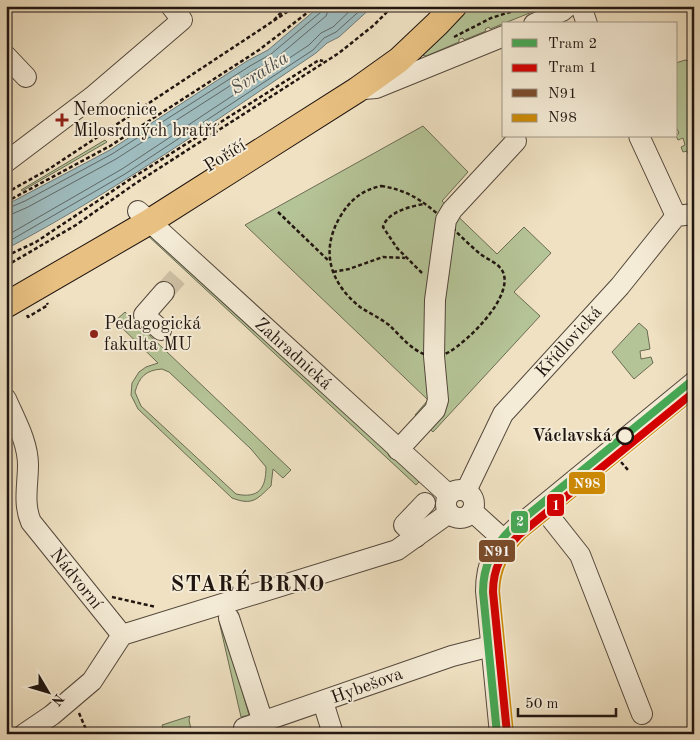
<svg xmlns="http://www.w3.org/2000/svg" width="700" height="740" font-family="'Old Standard TT',serif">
	<rect width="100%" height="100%" fill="#efe1c2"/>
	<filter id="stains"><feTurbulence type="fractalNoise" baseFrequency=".004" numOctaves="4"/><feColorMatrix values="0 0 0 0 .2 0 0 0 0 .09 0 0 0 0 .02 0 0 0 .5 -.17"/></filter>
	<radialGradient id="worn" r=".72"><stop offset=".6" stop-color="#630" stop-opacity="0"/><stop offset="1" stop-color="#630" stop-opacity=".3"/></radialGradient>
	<g fill="#b5c497" stroke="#6a6c54" fill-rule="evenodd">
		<path d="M465 6H542V8L490 29 489 27 485 29 486 31 464 40 463 38 459 39V42L431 54 426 56 422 55Z"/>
		<path d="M685 60 694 62V104L689 107 694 114V168L687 151 683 152 681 147 685 145 683 138 678 140 676 136 679 133 676 127V63Z"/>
		<path d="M423 126 468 172 442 201 497 254 524 227 551 253 514 292 540 316 433 432 415 415 428 400 245 225Z"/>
		<path d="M105 140 107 142 22 191 21 190Z"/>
		<path d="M150 232 420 481 416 485 146 234Z"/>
		<path d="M125 312 291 470 283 478 273 469 271 486C257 499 253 506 232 498L138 409 131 395 132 383 139 372 146 367 158 363 115 321ZM162 369 169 372 251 449 266 467C266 488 259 499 236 494L141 406 135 392C139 377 146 370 162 369Z"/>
		<path d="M639 323 647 330 650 349 640 351 641 359 651 357 653 363 634 379 612 352Z"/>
		<path d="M224 619 225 630 249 715 241 717 219 621Z"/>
		<path d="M190 716 189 720 192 734H157L156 731 160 730 163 727 162 725Z"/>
	</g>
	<path fill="#9ebbbd" stroke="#6c7978" d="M320 6H373L339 37 327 43 316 53C215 121 114 192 6 249V205L110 150 247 61 268 50Z"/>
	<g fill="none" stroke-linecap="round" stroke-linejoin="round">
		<g stroke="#5f6866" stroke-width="1">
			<path d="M6 209 25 201 112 154 250 66 271 54 321 12 323 6"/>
			<path d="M6 215 12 214 28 207 116 159 253 71 275 59 326 16 330 6"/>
			<path d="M6 236 122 169 309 45 321 33 333 27 355 6"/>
			<path d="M6 243 125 174 313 50 324 38 336 32 365 6"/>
		</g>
		<path stroke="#d0c2a7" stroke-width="20" stroke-dasharray="20 10" stroke-linecap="butt" d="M164 292 182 272"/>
		<g stroke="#54483c" stroke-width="22">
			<g id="minor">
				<path d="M581 6 587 24"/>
				<path d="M534 24 562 11 568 6"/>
				<path d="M6 56 26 77"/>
				<path d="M364 89 376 88 504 36"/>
				<path d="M639 136 676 216"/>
				<path d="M6 162 92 97 182 20 171 6"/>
				<path d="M138 211 449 495"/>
				<path d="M161 330 144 315 164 292"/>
				<path d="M6 399C15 420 28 442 28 465 28 484 23 504 31 522L122 635"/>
				<path d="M398 450 435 410 438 400 434 356 435 300 446 220 452 210 516 141"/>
				<circle cx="460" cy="504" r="14"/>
				<path d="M466 491 503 414 620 286 676 216 694 214"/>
				<path d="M542 507 580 555 642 714"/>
				<path d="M472 511 504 540"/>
				<path d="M416 537 404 525 425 503"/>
				<path d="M229 618 263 722"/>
				<path d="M323 702 333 734"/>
				<path d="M244 728 452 656 491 646"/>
				<path d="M24 734 52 715 92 681 122 635 397 550 449 513"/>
				<path d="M500 734 486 591C486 562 495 547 516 528L694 382"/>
			</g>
		</g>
		<g stroke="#201510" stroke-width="27">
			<path id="major" d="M6 305 149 222 357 90 399 60 437 24 454 6"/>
		</g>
		<g stroke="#201510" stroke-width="2.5" stroke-dasharray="4 2.5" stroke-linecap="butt">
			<path d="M274 20 287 6"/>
			<path d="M454 37 491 18 529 6"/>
			<path d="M381 186C426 192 447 226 479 253 487 260 501 263 504 275 510 300 469 340 449 352 423 366 405 340 389 325 380 318 369 313 360 307 330 283 320 251 340 217 350 200 362 190 381 186Z"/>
			<path d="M6 193 49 169 296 6"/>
			<path d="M6 202 110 146 259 50 316 6"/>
			<path d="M278 212 329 261"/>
			<path d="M6 256 36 242 129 180 319 60 323 61"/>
			<path d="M6 266 76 225 136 183 339 53 374 25 393 6"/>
			<path d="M333 272 349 269 383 257 405 258"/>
			<path d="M422 273 397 248 383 227C387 212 411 206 425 204"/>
			<path d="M27 315 28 317 48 305 47 303"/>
			<path d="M690 413 694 417"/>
			<path d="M621 462 628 470"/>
			<path d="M112 597 156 607"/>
			<path d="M79 713 88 734 91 732"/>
		</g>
		<use href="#minor" stroke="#f5ecd7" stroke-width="20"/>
		<use href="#major" stroke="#e8c081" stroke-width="25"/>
		<g stroke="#f5ecd7" stroke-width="11">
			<path id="bus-1" d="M500 734 486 591C487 564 497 546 516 528L694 382"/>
		</g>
		<g stroke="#f5ecd7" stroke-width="11">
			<path id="bus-2" d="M510 733 496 591C497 567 506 552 523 535L694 395"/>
		</g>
		<use href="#bus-1" stroke="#7a4b2a" stroke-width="8"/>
		<use href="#bus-2" stroke="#cc8903" stroke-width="8"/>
		<g stroke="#f5ecd7" stroke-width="11">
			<path id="tram-1" d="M497 734 483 592C483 565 493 547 512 528L694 379"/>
		</g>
		<g stroke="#f5ecd7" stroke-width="11">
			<path id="tram-2" d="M507 733 493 592C493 568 502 552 519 535L694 392"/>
		</g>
		<use href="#tram-1" stroke="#46a955" stroke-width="8"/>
		<use href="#tram-2" stroke="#d40000" stroke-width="8"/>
	</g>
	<g fill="#8f2418" stroke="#f5ecd7" stroke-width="2">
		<path d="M59.5 112.5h5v5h5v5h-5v5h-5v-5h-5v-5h5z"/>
		<circle cx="94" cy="334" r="5"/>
	</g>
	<circle fill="#f5ecd7" stroke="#201510" stroke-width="2.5" cx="625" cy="436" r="8"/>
	<g text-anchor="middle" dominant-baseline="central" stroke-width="4" stroke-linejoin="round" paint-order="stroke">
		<g font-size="18" fill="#201510" stroke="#f5ecd7" text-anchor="start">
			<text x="73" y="110">Nemocnice<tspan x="73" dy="21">Milosrdných bratří</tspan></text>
			<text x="104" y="324">Pedagogická<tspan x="104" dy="21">fakulta MU</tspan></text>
		</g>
		<g font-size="18" fill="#201510" stroke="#f5ecd7">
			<text transform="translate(225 156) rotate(-32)">Poříčí</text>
			<text transform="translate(569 342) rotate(-48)">Křídlovická</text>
			<text transform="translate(293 354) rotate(42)">Zahradnická</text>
			<text transform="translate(76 579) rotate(51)">Nádvorní</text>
			<text transform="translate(367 686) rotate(-20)">Hybešova</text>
		</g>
		<g font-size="18" font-weight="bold" fill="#201510" stroke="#f5ecd7" text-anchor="end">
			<text x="612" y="436">Václavská</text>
		</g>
		<g font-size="19" font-style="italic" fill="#4c4f4d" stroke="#f5ecd7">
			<text transform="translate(260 74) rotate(-32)">Svratka</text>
		</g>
		<g font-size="22" font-weight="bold" letter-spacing="1" fill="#201510" stroke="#f5ecd7">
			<text x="248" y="585">STARÉ BRNO</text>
		</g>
	</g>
	<g stroke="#f5ecd7" stroke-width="2">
		<rect x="568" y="471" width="38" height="24" rx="5" fill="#cc8903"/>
		<rect x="546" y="493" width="19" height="24" rx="5" fill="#d40000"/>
		<rect x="510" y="510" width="19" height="24" rx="5" fill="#46a955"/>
		<rect x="478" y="539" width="38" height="24" rx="5" fill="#7a4b2a"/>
	</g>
	<g font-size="14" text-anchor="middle" font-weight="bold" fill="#fff">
		<text x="587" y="488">N98</text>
		<text x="556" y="510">1</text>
		<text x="520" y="526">2</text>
		<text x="497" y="556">N91</text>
	</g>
	<rect width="700" height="740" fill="none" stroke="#efe1c2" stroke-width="25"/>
	<rect x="8" y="8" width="685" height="725" fill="none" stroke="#201510" stroke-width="2.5"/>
	<rect x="12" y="12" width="675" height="715" fill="none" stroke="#201510"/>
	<rect x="502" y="22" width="175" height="115" fill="#f5ecd7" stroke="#a09687"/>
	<rect x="512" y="39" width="25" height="8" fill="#46a955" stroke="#a09687"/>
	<text x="548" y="48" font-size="15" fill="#201510">Tram 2</text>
	<rect x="512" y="64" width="25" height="8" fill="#d40000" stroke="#a09687"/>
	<text x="548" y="72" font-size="15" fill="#201510">Tram 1</text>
	<rect x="512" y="89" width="25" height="8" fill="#7a4b2a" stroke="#a09687"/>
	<text x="548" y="98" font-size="15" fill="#201510">N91</text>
	<rect x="512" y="114" width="25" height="8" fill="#cc8903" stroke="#a09687"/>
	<text x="548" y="122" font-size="15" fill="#201510">N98</text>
	<g transform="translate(48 692) rotate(128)" stroke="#f5ecd7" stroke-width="4" paint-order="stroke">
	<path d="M0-4L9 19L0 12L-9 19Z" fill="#201510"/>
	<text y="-8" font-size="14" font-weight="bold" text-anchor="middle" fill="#201510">N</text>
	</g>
	<path d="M518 708v8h98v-8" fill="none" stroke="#201510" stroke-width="2.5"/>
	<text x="525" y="708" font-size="15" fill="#201510" stroke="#f5ecd7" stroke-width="4" paint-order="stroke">50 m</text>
	<rect width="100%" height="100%" filter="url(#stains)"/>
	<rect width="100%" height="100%" fill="url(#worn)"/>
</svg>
